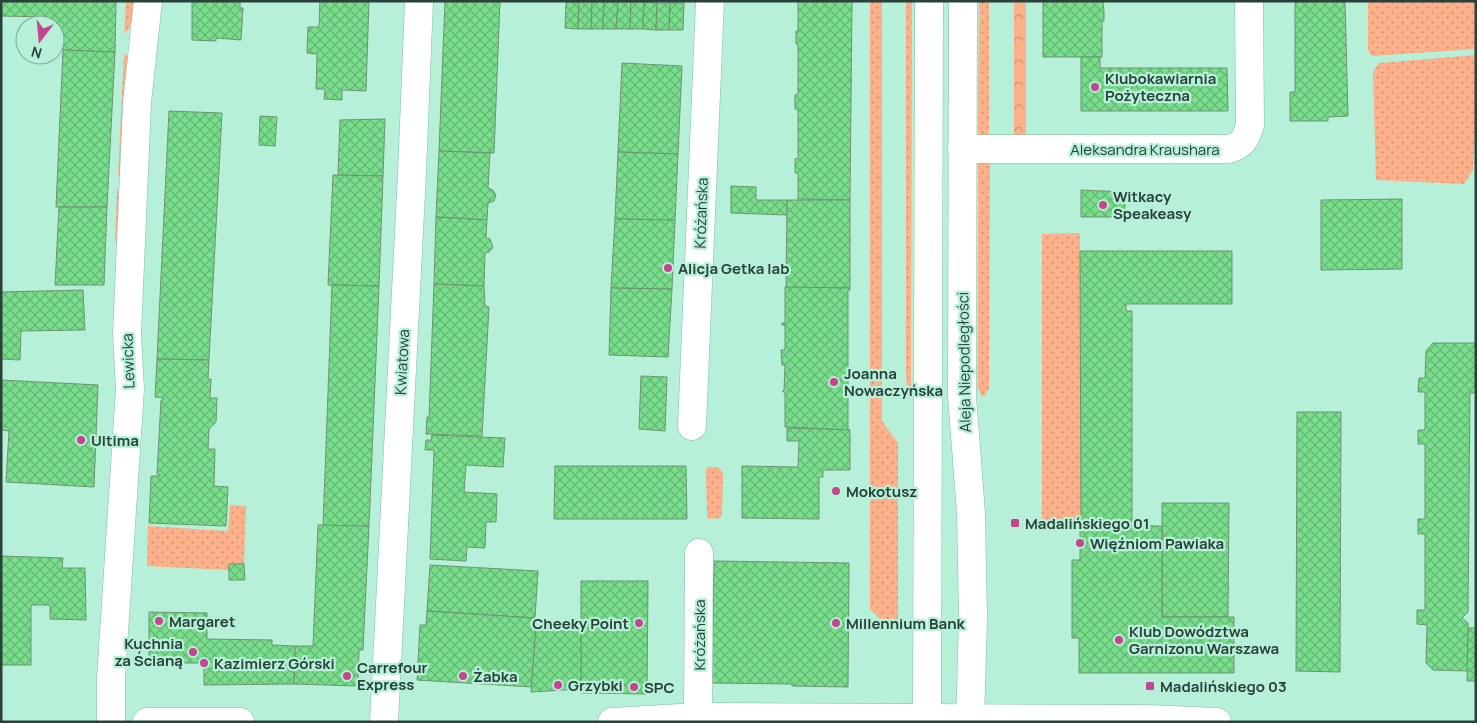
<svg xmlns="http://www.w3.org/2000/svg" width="1477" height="723" font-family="Manrope,sans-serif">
	<defs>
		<pattern id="grass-dots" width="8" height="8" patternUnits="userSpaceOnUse" patternTransform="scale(1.25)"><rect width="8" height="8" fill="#fcb18a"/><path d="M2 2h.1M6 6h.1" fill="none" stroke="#cc9272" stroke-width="1.8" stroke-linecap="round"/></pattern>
		<pattern id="forest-crowns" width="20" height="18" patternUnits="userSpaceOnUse" patternTransform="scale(1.25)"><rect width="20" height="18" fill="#fcb18a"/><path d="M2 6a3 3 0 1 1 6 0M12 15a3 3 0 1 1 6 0" fill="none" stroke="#cc9272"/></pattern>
		<pattern id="building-cross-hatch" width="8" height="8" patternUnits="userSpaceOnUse" patternTransform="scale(1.25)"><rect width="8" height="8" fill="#79de8b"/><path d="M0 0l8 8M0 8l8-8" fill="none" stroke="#63b673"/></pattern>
	</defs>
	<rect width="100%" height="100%" fill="#b6f0d9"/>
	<g fill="url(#grass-dots)">
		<path d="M126 1H133C132 13 134 26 124 34Z"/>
		<path d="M870 1H882V421L898 443V621H882L870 609Z"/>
		<path d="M906 1H912L911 394 910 395 907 392 906 370Z"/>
		<path d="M979 1H989V130L988 136 978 137Z"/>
		<path d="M1368 1H1476V49L1372 56 1368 50Z"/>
		<path d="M124 53 129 60 124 176 118 175Z"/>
		<path d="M1476 55V108L1473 170 1464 184 1376 180 1373 72 1379 63Z"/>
		<path d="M978 159 990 162V168L989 388 985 396 982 397 978 388Z"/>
		<path d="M117 190H124L121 242 115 241Z"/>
		<path d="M1080 233 1081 526 1080 527 1042 528V234Z"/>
		<path d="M709 467C716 467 720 466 723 474L722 515 720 518 709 519 707 516 706 470Z"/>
		<path d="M230 505 246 506 244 564H229V570L147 566 148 526 228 531Z"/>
	</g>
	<rect fill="url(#forest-crowns)" x="1014" y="1" width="12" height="139"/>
	<g fill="url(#building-cross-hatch)" stroke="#6d9472">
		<path d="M1 1H116L115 52 63 50V39H55V25H47V17L1 16Z"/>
		<path d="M192 1H240V8H243L241 40 216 38V41L192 40Z"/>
		<path d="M320 1H369L366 91 342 90V100L324 99 325 89H316L317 54 307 53 308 27H319Z"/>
		<path d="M445 1H500L494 153 439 151Z"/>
		<path d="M798 1H852L850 200 798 199V173H795V159L798 158V109H795V95L798 94V45L796 44V31H798Z"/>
		<path d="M1043 1H1103L1104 12V21H1102V57H1043Z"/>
		<path d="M1295 1H1345L1348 116 1328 117V121H1290V92H1295Z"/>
		<path d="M566 2H579L578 29 565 28Z"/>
		<path d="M579 2H592L591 29H578Z"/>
		<path d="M592 2H604L603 29H591Z"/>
		<path d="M604 2H618L616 29H603Z"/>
		<path d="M618 2H631L630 29H616Z"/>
		<path d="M631 2H644L643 29H630Z"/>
		<path d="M644 2 657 3 656 30 643 29Z"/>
		<path d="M657 3H670L669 30H656Z"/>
		<path d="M670 3H684L683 30H669Z"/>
		<path d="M63 50 115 52 107 207H56Z"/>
		<path d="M1081 57H1100V68H1227L1228 111H1081Z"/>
		<path d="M622 63 682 66 678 154 618 152Z"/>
		<path d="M169 111 222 113 209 360 157 359Z"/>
		<path d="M260 116 277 117 275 146 259 145Z"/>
		<path d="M385 119 383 176 338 175 340 120Z"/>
		<path d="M439 151 490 153 488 188 493 190 496 195 494 201 488 203 487 220 436 217Z"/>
		<path d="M618 152 678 154 675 220 615 219Z"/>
		<path d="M333 175 383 176 379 286 328 285Z"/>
		<path d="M731 186 756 187V200H787V215L731 213Z"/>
		<path d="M1081 190 1125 192V217H1081Z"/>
		<path d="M1402 199V269L1321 270V200Z"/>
		<path d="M787 200H850V288H786Z"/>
		<path d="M59 207H107L104 285H55Z"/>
		<path d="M436 217 487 220 486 238 490 239 493 247 489 252 485 253 484 286 434 284Z"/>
		<path d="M615 219 675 220 672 289 611 288Z"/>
		<path d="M1080 251H1232V304H1126V311H1132V526H1081Z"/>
		<path d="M434 284 484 286 485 306 489 307 482 436 426 434 427 417H429Z"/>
		<path d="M332 285 379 286 369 526H323Z"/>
		<path d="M785 287 850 288V290H848V429L850 430 785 427V393L782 391H784L785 365H782L781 350H785V325H782V323H785Z"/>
		<path d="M611 288 672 289 668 357 609 355Z"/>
		<path d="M83 290 85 330 21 331 20 360 1 359V292Z"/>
		<path d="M1433 343H1476V393H1470L1468 612 1462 618 1468 623V671L1433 670 1426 663 1427 625 1417 624V610H1425V534H1418V519H1425V444H1418V430H1425V392H1418L1419 378H1425L1426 351Z"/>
		<path d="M157 359 209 360 208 379H211L210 398H217L216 422 209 429 208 449H215L214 486 228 487 226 526 149 523 151 476H160V475L157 474 161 400H163L164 398 155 397Z"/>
		<path d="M641 376 667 377 665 431 639 429Z"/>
		<path d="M1 380 98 385 94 487 6 482 9 431 1 430Z"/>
		<path d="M1297 412H1341L1340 672 1296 671Z"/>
		<path d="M787 428 850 430V470H823V477H819V519L742 518V466L798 467 799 441H787Z"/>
		<path d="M432 435 505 438 503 467 466 465 464 492 497 494 496 522H486L485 548 467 547 466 561 430 559 434 450H425L426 440H431Z"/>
		<path d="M555 466H686L687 519H554Z"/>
		<path d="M1162 503H1229L1228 617H1162Z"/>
		<path d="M318 525 369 526 363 650H359L358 686 294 684 295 646H313Z"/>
		<path d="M1080 525 1162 526V617H1234V673H1079V638H1072V560H1080Z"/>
		<path d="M1 556 63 558 62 568H85L86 620 50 619V605H31V665H1Z"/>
		<path d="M714 561 849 563 848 687 792 686V684L712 683Z"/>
		<path d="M229 564H244L245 580H229Z"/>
		<path d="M430 565 538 571 535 618 427 611Z"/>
		<path d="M581 581H648L647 694 581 693Z"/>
		<path d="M427 611 535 618V626H536L532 687 417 680 420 625H426Z"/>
		<path d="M149 612 207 613V639L272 640V645L295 646 294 684 204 685V663H149Z"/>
		<path d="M536 626 581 627V689L531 692Z"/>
		<path d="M1468 628H1476V681H1467Z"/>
	</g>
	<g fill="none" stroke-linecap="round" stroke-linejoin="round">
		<g stroke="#84bca6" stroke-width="29">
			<g id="minor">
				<path d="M962 149H1228C1242 146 1246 139 1250 125L1249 1"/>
				<path d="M692 426 710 1"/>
				<path d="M698 717 699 553"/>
				<path d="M111 722V678L130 389 127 334 137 103 148 1"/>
				<path d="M147 722H240"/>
				<path d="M384 722 412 173 419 1"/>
				<path d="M612 722 698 717 1148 719 1217 722"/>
			</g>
		</g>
		<g stroke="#84bca6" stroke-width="29">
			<g id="major">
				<path d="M963 1 962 396 971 513 973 618 970 722"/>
				<path d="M927 722 929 1"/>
			</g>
		</g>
		<use href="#minor" stroke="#fff" stroke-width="28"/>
		<use href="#major" stroke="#fff" stroke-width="28"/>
	</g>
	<g fill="#c64590" stroke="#b6f0d9" stroke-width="2">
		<circle cx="1095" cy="87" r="5"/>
		<circle cx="1103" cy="205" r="5"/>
		<circle cx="668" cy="268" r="5"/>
		<circle cx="834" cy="382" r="5"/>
		<circle cx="81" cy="440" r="5"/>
		<circle cx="836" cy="491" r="5"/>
		<rect x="1010" y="518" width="10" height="10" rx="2.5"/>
		<circle cx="1080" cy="543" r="5"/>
		<circle cx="159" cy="621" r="5"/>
		<circle cx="639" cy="623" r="5"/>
		<circle cx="836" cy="623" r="5"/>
		<circle cx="1119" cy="640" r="5"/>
		<circle cx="193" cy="652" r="5"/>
		<circle cx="204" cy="663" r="5"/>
		<circle cx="347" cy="676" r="5"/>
		<circle cx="463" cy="676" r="5"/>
		<circle cx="558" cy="685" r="5"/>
		<rect x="1145" y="681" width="10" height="10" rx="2.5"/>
		<circle cx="634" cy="687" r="5"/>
	</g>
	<g text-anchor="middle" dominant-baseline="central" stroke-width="4.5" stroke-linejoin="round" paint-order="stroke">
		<g font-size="15" font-weight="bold" fill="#294138" stroke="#b6f0d9" text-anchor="start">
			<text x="1105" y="78">Klubokawiarnia<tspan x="1105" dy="17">Pożyteczna</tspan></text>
			<text x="1113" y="196">Witkacy<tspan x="1113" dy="17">Speakeasy</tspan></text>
			<text x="678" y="268">Alicja Getka lab</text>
			<text x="844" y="373">Joanna<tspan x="844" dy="17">Nowaczyńska</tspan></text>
			<text x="91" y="440">Ultima</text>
			<text x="846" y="491">Mokotusz</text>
			<text x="1025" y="523">Madalińskiego 01</text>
			<text x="1090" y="543">Więźniom Pawiaka</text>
			<text x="169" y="621">Margaret</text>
			<text x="629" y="623" text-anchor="end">Cheeky Point</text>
			<text x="846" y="623">Millennium Bank</text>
			<text x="1129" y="631">Klub Dowództwa<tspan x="1129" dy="17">Garnizonu Warszawa</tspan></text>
			<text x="183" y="643" text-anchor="end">Kuchnia<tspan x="183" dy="17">za Ścianą</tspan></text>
			<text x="214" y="663">Kazimierz Górski</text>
			<text x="357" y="667">Carrefour<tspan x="357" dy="17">Express</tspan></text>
			<text x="473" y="676">Żabka</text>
			<text x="568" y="685">Grzybki</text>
			<text x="1160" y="686">Madalińskiego 03</text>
			<text x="644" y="687">SPC</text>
		</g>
		<g font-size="15" fill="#294138" stroke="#b6f0d9">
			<text x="1145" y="149">Aleksandra Kraushara</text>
			<text transform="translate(701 213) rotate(-88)">Króżańska</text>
			<text transform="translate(128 361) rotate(-92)">Lewicka</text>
			<text transform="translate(402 362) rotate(-87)">Kwiatowa</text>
			<text transform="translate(964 362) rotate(-91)">Aleja Niepodległości</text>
			<text transform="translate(699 635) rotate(-90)">Króżańska</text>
		</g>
	</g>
	<rect width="1477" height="723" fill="none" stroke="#294138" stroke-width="5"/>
	<g transform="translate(40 40) rotate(196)"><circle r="24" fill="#b6f0d9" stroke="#7eaa99"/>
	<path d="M0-4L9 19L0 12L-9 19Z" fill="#c64590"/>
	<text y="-8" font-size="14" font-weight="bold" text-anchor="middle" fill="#294138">N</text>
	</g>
</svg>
